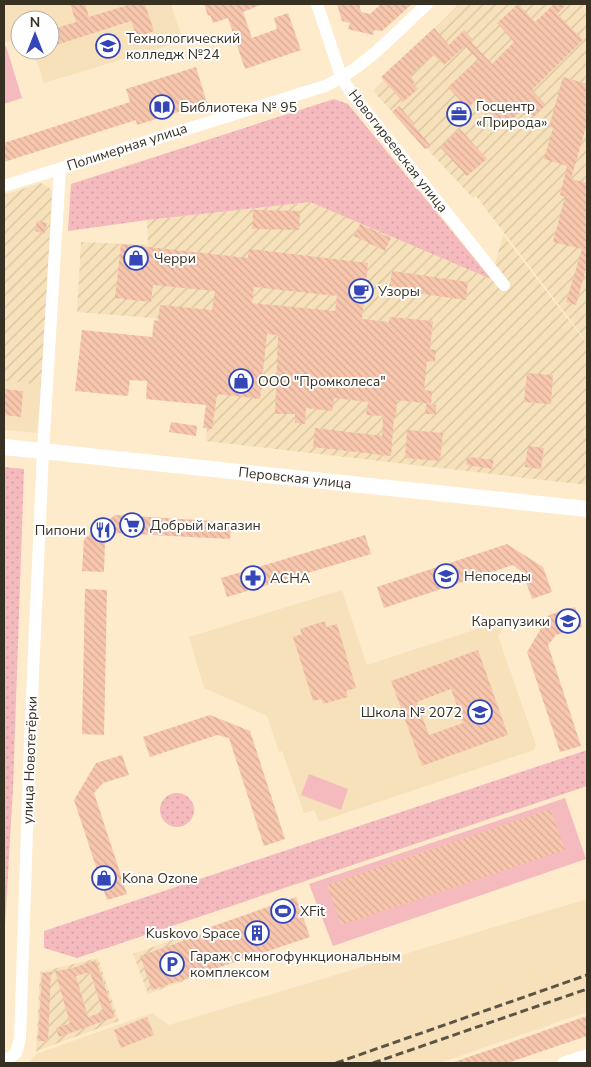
<svg xmlns="http://www.w3.org/2000/svg" width="591" height="1067" font-family="'Nunito Sans',sans-serif">
	<defs>
		<pattern id="industrial-furrows" width="10" height="10" patternUnits="userSpaceOnUse" patternTransform="scale(1.25)"><rect width="10" height="10" fill="#f7e1ba"/><path d="M-1 1l2-2M0 10L10 0M9 11l2-2" fill="none" stroke="#d4c2a0"/></pattern>
		<pattern id="park-dots" width="8" height="8" patternUnits="userSpaceOnUse" patternTransform="scale(1.25)"><rect width="8" height="8" fill="#f5babe"/><path d="M2 2h.1M6 6h.1" fill="none" stroke="#d3a0a3" stroke-width="1.8" stroke-linecap="round"/></pattern>
		<pattern id="building-back-hatch" width="6" height="6" patternUnits="userSpaceOnUse" patternTransform="scale(1.25)"><rect width="6" height="6" fill="#f8c6ad"/><path d="M-1 5l2 2M0 0l6 6M5-1l2 2" fill="none" stroke="#d5ab95"/></pattern>
	</defs>
	<rect width="100%" height="100%" fill="#fdebcb"/>
	<g fill="#f7e1ba">
		<path d="M4 4H171L183 41 44 83 33 50H50V20H20V37L4 43Z"/>
		<path d="M4 381 42 385 37 433 4 430Z"/>
		<path d="M342 590 367 665 495 623 494 619 500 617 503 628 498 636 536 745 534 750 319 822 314 810 304 813 282 751 279 752 267 716 204 688 189 637Z"/>
		<path d="M587 899V1012L440 1063H29L36 1054 152 1013 169 1025Z"/>
	</g>
	<g fill="url(#industrial-furrows)">
		<path d="M459 4H587V342L476 196 498 177 473 198 373 91Z"/>
		<path d="M41 183 52 190 42 385 4 381V195Z"/>
		<path d="M310 202 491 279 503 235 587 344V485L206 441 215 323 77 312 81 242 148 245 147 220Z"/>
		<path d="M194 932 209 972 148 994 133 954Z"/>
		<path d="M98 958 119 1021 36 1051 40 972Z"/>
	</g>
	<g fill="#f5babe">
		<path d="M6 46 22 98 4 104V47Z"/>
		<path d="M309 774 348 789 341 810 301 795Z"/>
		<path d="M565 798 586 859 333 946 309 884Z"/>
	</g>
	<g fill="url(#park-dots)">
		<path d="M334 99 348 104 491 279 310 202 147 220 68 231 71 184Z"/>
		<path d="M4 467 24 469 13 788 4 943Z"/>
		<path d="M587 750V786L77 958 44 948V931Z"/>
		<circle cx="177" cy="810" r="17"/>
	</g>
	<g fill="url(#building-back-hatch)" fill-rule="evenodd">
		<path d="M70 4H85L89 17 131 4H145L154 31 137 37 131 21 50 47V30L76 22Z"/>
		<path d="M204 4H263L243 12 252 38 277 29 274 18 288 13 301 50 245 69 228 18 213 23 210 15 208 16Z"/>
		<path d="M337 4H359L361 12 370 14 381 4H412L382 31 374 30 373 35 348 29 350 23 342 21Z"/>
		<path d="M518 4 535 22 554 4H567L557 14 583 40 532 90 546 105 533 117 525 108 503 127 478 99 467 108 448 87 478 60 465 46 444 65 433 55 410 76 415 82 413 84 418 89 403 102 381 77 434 28 449 45 464 30 473 40 471 42 492 64 514 42 497 23Z"/>
		<path d="M196 67 207 103 137 125 136 120 4 162V143L130 102 126 89Z"/>
		<path d="M563 77 587 84V123L571 179 587 183V265L576 305 566 302 582 249 553 242 565 197 560 195 567 166 544 159 553 128 549 127Z"/>
		<path d="M399 106 415 124 414 126 430 145 425 149 392 112Z"/>
		<path d="M460 129 487 159 467 176 440 147Z"/>
		<path d="M253 210 300 211 299 230 252 229Z"/>
		<path d="M37 221 47 223 44 234 35 231Z"/>
		<path d="M360 224 391 238 385 251 354 236Z"/>
		<path d="M121 244 248 258 249 249 368 263 362 319 389 322 390 317 433 321 430 349 436 350 435 362 427 361 424 390 432 391 431 404 397 400 396 418 394 417 391 456 313 447 315 428 382 436 383 416 366 415 368 402 334 398 332 411 306 408 305 424 295 423V414H275L278 335 267 334 260 399 217 394 212 429 203 428 206 405 146 399 147 381 130 380 128 396 75 391 82 330 152 337 154 320 158 321 160 305 212 310 215 291 153 285 151 302 115 298ZM254 287 337 296 335 311 252 303Z"/>
		<path d="M392 271 468 282 466 300 408 292 409 288 390 286Z"/>
		<path d="M527 373 553 375 551 404 524 402Z"/>
		<path d="M4 389 23 391 21 417 4 415Z"/>
		<path d="M426 404 436 405V414H425Z"/>
		<path d="M171 422 197 426 196 436 169 432Z"/>
		<path d="M407 430 443 433 440 461 405 458Z"/>
		<path d="M528 446 544 448 541 469 525 467Z"/>
		<path d="M467 457 494 460 492 469 466 465Z"/>
		<path d="M115 515 231 522 230 539 114 533 105 540 104 572 82 571 84 539Z"/>
		<path d="M365 535 371 554 227 597 221 578Z"/>
		<path d="M507 544 543 567 552 592 532 599 523 573 513 565 384 608 377 587Z"/>
		<path d="M85 589 107 590 104 735 82 734Z"/>
		<path d="M575 607 582 627 556 635 548 645 581 746 560 752 527 652 549 615Z"/>
		<path d="M325 621 326 627 337 624 356 688 346 691 348 697 323 704 322 699 313 701 293 637 302 634 300 629Z"/>
		<path d="M478 650 508 735 422 766 391 681ZM451 689 463 723 429 735 417 702Z"/>
		<path d="M210 715 250 731 285 839 264 846 229 738 217 735 150 757 143 737Z"/>
		<path d="M122 755 129 775 103 783 94 793 127 894 107 900 74 800 96 763Z"/>
		<path d="M550 809 565 850 341 925 327 885Z"/>
		<path d="M296 897 310 937 152 990 140 956 206 933 205 929Z"/>
		<path d="M96 960 115 1017 59 1037 56 1028 70 1023 55 971 70 969ZM90 972 103 1012 88 1017 76 976Z"/>
		<path d="M51 972 48 1041H38L42 973Z"/>
		<path d="M587 1016V1036L507 1063H454V1062Z"/>
		<path d="M147 1017 154 1035 121 1048 114 1030Z"/>
	</g>
	<g fill="none" stroke-linecap="round" stroke-linejoin="round">
		<g stroke="#fff" stroke-width="12">
			<path d="M317 4 342 79 353 95 504 285"/>
			<path d="M4 186 325 86C365 68 395 33 427 4"/>
			<path d="M4 1062 16 1053 20 1039 30 741 43 451 60 169"/>
			<path d="M563 1063 587 1055"/>
		</g>
		<path stroke="#fff" stroke-width="16" d="M4 447 587 509"/>
		<g stroke="#5c5444" stroke-width="3" stroke-dasharray="8 4" stroke-linecap="butt">
			<path d="M336 1063 587 975"/>
			<path d="M373 1063 587 989"/>
		</g>
	</g>
	<defs>
		<g id="university-ring" transform="scale(1.25)"><circle r="9.5" fill="#fff" stroke="#3446b8" stroke-width="1.5"/><path d="M0-5L7-2L0 1L-7-2ZM-4 1L0 2.5L4 1V4Q0 6-4 4Z" fill="#3446b8"/></g>
		<g id="library-ring" transform="scale(1.25)"><circle r="9.5" fill="#fff" stroke="#3446b8" stroke-width="1.5"/><path d="M-6-4Q-3-5.5-.7-3.5V5Q-3 3-6 4ZM6-4Q3-5.5 .7-3.5V5Q3 3 6 4Z" fill="#3446b8"/></g>
		<g id="office-ring" transform="scale(1.25)"><circle r="9.5" fill="#fff" stroke="#3446b8" stroke-width="1.5"/><path d="M-6-3h4V-5.5h4V-3h4V5H-6ZM-1-4.5V-3h2v-1.5ZM-6 0V1H6V0Z" fill="#3446b8"/></g>
		<g id="shop-ring" transform="scale(1.25)"><circle r="9.5" fill="#fff" stroke="#3446b8" stroke-width="1.5"/><path d="M-5-2.5h2.3a2.7 3.5 0 0 1 5.4 0H5L5.5 6h-11ZM-1.5-2.5h3a1.5 2.3 0 0 0-3 0Z" fill="#3446b8"/></g>
		<g id="cafe-ring" transform="scale(1.25)"><circle r="9.5" fill="#fff" stroke="#3446b8" stroke-width="1.5"/><path d="M-5.5-4.5H6V0H3Q3 3.5 0 3.5H-2.5Q-5.5 3.5-5.5 0ZM3-3.2v2h1.7v-2ZM-6 4.5H4V6H-6Z" fill="#3446b8"/></g>
		<g id="supermarket-ring" transform="scale(1.25)"><circle r="9.5" fill="#fff" stroke="#3446b8" stroke-width="1.5"/><path d="M-6-5.5h2.5l.6 2H6L4.5 2H-2.5L-4.4-4H-6ZM-1.5 3.2a1.3 1.3 0 1 0 .1 0ZM3 3.2a1.3 1.3 0 1 0 .1 0Z" fill="#3446b8"/></g>
		<g id="restaurant-ring" transform="scale(1.25)"><circle r="9.5" fill="#fff" stroke="#3446b8" stroke-width="1.5"/><path d="M-5-6h1v4h1v-4h1v4h1v-4h1v5L-1.5 .5V6h-2V.5L-5-1ZM5-6V6H3V1.5H1.5Q1.5-4 5-6Z" fill="#3446b8"/></g>
		<g id="school-ring" transform="scale(1.25)"><circle r="9.5" fill="#fff" stroke="#3446b8" stroke-width="1.5"/><path d="M0-5L7-2L0 1L-7-2ZM-4 1L0 2.5L4 1V4Q0 6-4 4Z" fill="#3446b8"/></g>
		<g id="pharmacy-ring" transform="scale(1.25)"><circle r="9.5" fill="#fff" stroke="#3446b8" stroke-width="1.5"/><path d="M-2-6h4v4h4v4h-4v4h-4v-4h-4v-4h4Z" fill="#3446b8"/></g>
		<g id="stadium-ring" transform="scale(1.25)"><circle r="9.5" fill="#fff" stroke="#3446b8" stroke-width="1.5"/><path d="M0-5a6.5 5 0 1 0 0 10a6.5 5 0 1 0 0-10ZM-3.5-1.8h7v3.6h-7Z" fill="#3446b8"/></g>
		<g id="building-ring" transform="scale(1.25)"><circle r="9.5" fill="#fff" stroke="#3446b8" stroke-width="1.5"/><path d="M-4-6H4V6H1V3H-1V6H-4ZM-2.5-4.3h1.7v1.8h-1.7ZM.8-4.3h1.7v1.8H.8ZM-2.5-1h1.7V.8h-1.7ZM.8-1h1.7V.8H.8Z" fill="#3446b8"/></g>
		<g id="parking-ring" transform="scale(1.25)"><circle r="9.5" fill="#fff" stroke="#3446b8" stroke-width="1.5"/><path d="M-3.5-5.5H1a3.5 3.5 0 0 1 0 7H-1V5.5H-3.5ZM-1-3.4V-.6H.8a1.4 1.4 0 0 0 0-2.8Z" fill="#3446b8"/></g>
	</defs>
	<g fill-rule="evenodd">
		<use href="#university-ring" x="108" y="46"/>
		<use href="#library-ring" x="162" y="107"/>
		<use href="#office-ring" x="459" y="114"/>
		<use href="#shop-ring" x="136" y="258"/>
		<use href="#cafe-ring" x="361" y="291"/>
		<use href="#shop-ring" x="241" y="381"/>
		<use href="#supermarket-ring" x="132" y="525"/>
		<use href="#restaurant-ring" x="103" y="530"/>
		<use href="#school-ring" x="446" y="576"/>
		<use href="#pharmacy-ring" x="253" y="578"/>
		<use href="#school-ring" x="568" y="621"/>
		<use href="#school-ring" x="480" y="712"/>
		<use href="#shop-ring" x="104" y="878"/>
		<use href="#stadium-ring" x="283" y="911"/>
		<use href="#building-ring" x="257" y="933"/>
		<use href="#parking-ring" x="172" y="964"/>
	</g>
	<g text-anchor="middle" dominant-baseline="central" stroke-width="4" stroke-linejoin="round" paint-order="stroke">
		<g font-size="14" fill="#373124" stroke="#fff" text-anchor="start">
			<text x="126" y="38">Технологический<tspan x="126" dy="16">колледж №24</tspan></text>
			<text x="476" y="106">Госцентр<tspan x="476" dy="16">«Природа»</tspan></text>
			<text x="180" y="107">Библиотека № 95</text>
			<text x="154" y="258">Черри</text>
			<text x="378" y="291">Узоры</text>
			<text x="258" y="381">ООО "Промколеса"</text>
			<text x="150" y="525">Добрый магазин</text>
			<text x="86" y="530" text-anchor="end">Пипони</text>
			<text x="464" y="576">Непоседы</text>
			<text x="270" y="578">АСНА</text>
			<text x="550" y="621" text-anchor="end">Карапузики</text>
			<text x="462" y="712" text-anchor="end">Школа № 2072</text>
			<text x="122" y="878">Kona Ozone</text>
			<text x="300" y="911">XFit</text>
			<text x="240" y="933" text-anchor="end">Kuskovo Space</text>
			<text x="190" y="956">Гараж с многофункциональным<tspan x="190" dy="16">комплексом</tspan></text>
		</g>
		<g font-size="14" fill="#373124" stroke="#fff">
			<text transform="translate(127 147) rotate(-18)">Полимерная улица</text>
			<text transform="translate(398 151) rotate(52)">Новогиреевская улица</text>
			<text transform="translate(295 478) rotate(6)">Перовская улица</text>
			<text transform="translate(30 760) rotate(-88)">улица Новотетёрки</text>
		</g>
	</g>
	<rect width="591" height="1067" fill="none" stroke="#373124" stroke-width="10"/>
	<g transform="translate(35 35)"><circle r="24" fill="#ffffff" stroke="#afada7"/>
	<path d="M0-4L9 19L0 12L-9 19Z" fill="#3446b8"/>
	<text y="-8" font-size="14" font-weight="bold" text-anchor="middle" fill="#373124">N</text>
	</g>
</svg>
